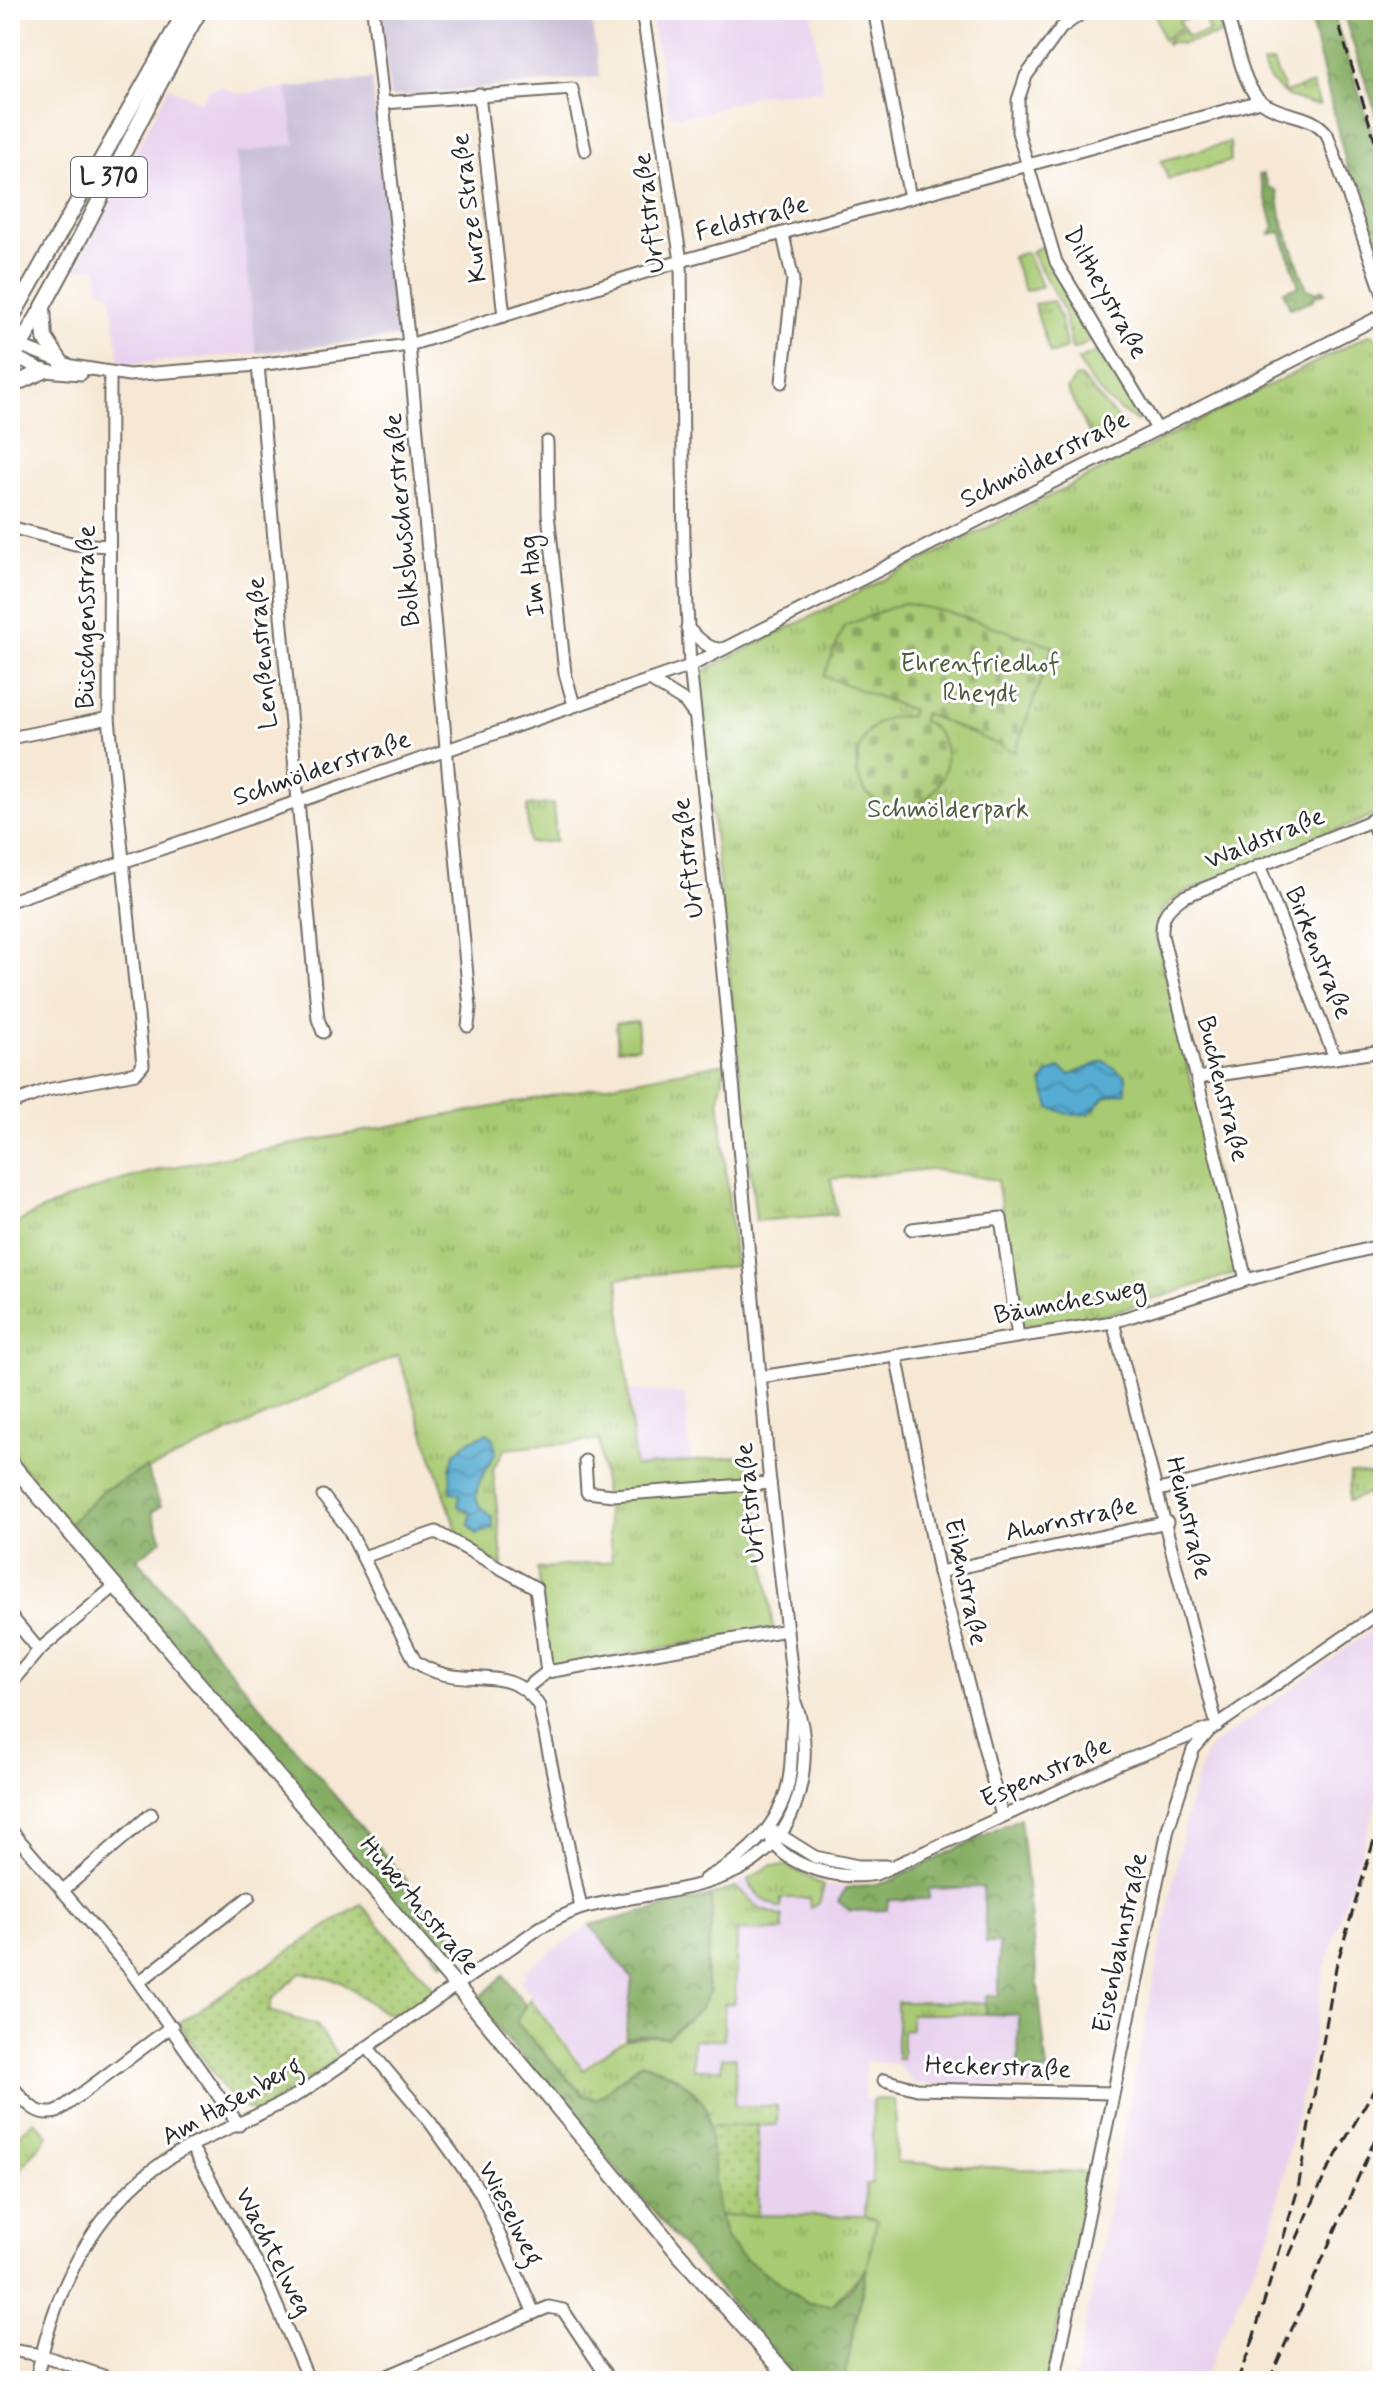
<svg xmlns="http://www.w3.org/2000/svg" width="1393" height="2391" font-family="Mynerve,sans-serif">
	<defs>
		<pattern id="grass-tufts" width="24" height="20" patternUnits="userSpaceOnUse" patternTransform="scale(2)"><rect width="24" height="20" fill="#a8ca72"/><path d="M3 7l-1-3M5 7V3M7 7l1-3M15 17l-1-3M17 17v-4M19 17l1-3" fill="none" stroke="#89a45e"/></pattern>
		<pattern id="forest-crowns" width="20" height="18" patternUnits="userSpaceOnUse" patternTransform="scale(2)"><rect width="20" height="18" fill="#86ae64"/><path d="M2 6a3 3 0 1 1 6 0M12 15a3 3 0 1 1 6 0" fill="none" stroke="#6e8e53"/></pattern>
		<pattern id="cemetery-stones" width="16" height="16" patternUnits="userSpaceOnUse" patternTransform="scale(2)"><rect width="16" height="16" fill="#a8ca72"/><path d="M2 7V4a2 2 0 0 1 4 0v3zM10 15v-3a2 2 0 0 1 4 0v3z" fill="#89a45e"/></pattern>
		<pattern id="garden-dots" width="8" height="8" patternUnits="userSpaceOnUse" patternTransform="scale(2)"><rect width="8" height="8" fill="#a8ca72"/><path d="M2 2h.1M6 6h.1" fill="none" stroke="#89a45e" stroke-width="1.8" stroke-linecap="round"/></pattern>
		<pattern id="water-waves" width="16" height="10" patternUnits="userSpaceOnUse" patternTransform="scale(2)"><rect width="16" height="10" fill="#56acd2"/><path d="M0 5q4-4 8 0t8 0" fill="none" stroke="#478cab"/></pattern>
	</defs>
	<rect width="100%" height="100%" fill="#fff"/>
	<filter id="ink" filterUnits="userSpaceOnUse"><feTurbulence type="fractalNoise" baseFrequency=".0125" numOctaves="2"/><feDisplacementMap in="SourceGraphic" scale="16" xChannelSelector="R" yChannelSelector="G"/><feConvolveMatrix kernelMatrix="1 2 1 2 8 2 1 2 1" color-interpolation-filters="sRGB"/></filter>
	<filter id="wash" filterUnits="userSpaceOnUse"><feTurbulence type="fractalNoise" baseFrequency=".006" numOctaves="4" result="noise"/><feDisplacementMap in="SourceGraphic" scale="32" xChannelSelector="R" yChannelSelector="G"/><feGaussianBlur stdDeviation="1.8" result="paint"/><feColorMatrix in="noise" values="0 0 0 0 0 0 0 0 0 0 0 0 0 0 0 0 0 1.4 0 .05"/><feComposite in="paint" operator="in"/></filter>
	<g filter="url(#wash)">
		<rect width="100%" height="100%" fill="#f6e8d4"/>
		<g fill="#e8d2ee">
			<path d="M650 10H811L823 90 756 95 705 113 670 117Z"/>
			<path d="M169 87 201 102 209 89 222 87 237 94 287 88 295 144 236 153 256 353 120 365 111 294 100 290 96 267 75 270Z"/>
			<path d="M630 1390 684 1394 691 1461 636 1467Z"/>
			<path d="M1383 1622V1782L1324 1969 1311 2053 1271 2230 1202 2381H1074L1188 1808 1207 1750Z"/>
			<path d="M1020 1818 1049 2087 915 2084 896 2063 865 2062 864 2099H873L872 2184 866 2185 865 2216 719 2215 707 2109 684 2057 712 1945 710 1896 779 1864 824 1886 867 1887 888 1882Z"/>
			<path d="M590 1925 632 1979 623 2038 583 2067 520 1981 526 1976 523 1971Z"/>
		</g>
		<g fill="#c9bfd7">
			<path d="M380 10H590L600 77 390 97Z"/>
			<path d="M372 79 398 337 256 353 236 153 295 144 287 88Z"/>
		</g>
		<g fill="url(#grass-tufts)" stroke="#6a7a4e" stroke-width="2">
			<path d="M1154 10H1184L1187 19 1179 21 1182 27 1163 40Z"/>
			<path d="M1202 10H1214L1223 34 1181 44 1170 42 1167 45 1165 42 1184 29 1187 37 1209 32Z"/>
			<path d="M1273 62 1285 93 1312 84 1320 105C1295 102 1270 92 1263 64Z"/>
			<path d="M1230 142 1231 161 1168 179 1161 161Z"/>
			<path d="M1044 245 1065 291 1096 339 1075 349H1072L1063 309 1031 252Z"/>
			<path d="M1026 252 1042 286 1025 291 1012 257Z"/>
			<path d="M1053 301 1061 319 1066 348 1050 354 1034 304Z"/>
			<path d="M1371 334 1381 342 1383 375V812L1183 893C1164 906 1156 913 1156 937L1238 1272 1111 1313 1020 1326 997 1180 931 1169 831 1179 837 1214 756 1221 697 674Z"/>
			<path d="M1103 349 1143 414 1137 421C1114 410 1088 383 1078 360Z"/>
			<path d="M1076 377H1080L1127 429 1095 445 1067 389Z"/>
			<path d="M553 804 556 841 529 843 527 806Z"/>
			<path d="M637 1021 639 1047 618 1049 616 1023Z"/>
			<path d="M726 1063 719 1097 735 1266 618 1278 635 1467 752 1455 773 1629 550 1667 537 1569 612 1561 599 1440 505 1449 493 1469 503 1567 461 1543 398 1355 102 1491 69 1524 10 1452V1227C58 1199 109 1183 162 1169Z"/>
			<path d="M1350 1473 1371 1475 1375 1491 1349 1501Z"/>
			<path d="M771 1865 788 1866 824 1886 819 1903 810 1908 809 1898H781V1908C769 1904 751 1893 749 1879Z"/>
			<path d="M735 1887 761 1909 783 1917V1931L737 1930 735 2003 724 2004V2039L693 2040V2069H721L722 2058 736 2057 735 2106H777V2125L709 2127C705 2091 674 2071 640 2063L597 2099 583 2095 515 2022 530 1999 583 2070C617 2045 623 2033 667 2037L699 2010 709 1992C700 1961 717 1929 710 1896Z"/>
			<path d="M897 2002 986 2003V2014H911V2029L903 2030 902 2059H897Z"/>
			<path d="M873 2099 895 2100 897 2162 1091 2173 866 2381 845 2376 867 2268 832 2305 808 2303 739 2254 726 2237 719 2215 865 2216 877 2219Z"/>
			<path d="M34 2121 48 2135 10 2183V2142Z"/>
		</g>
		<g fill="url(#forest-crowns)" stroke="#586c48" stroke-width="2">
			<path d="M1308 10H1332L1383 167V282L1352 187Z"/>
			<path d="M1342 10H1383V135L1379 122Z"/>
			<path d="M1263 174 1269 188 1277 191 1281 216 1307 289 1316 292 1323 289 1325 293 1313 297V301L1290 308 1283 291 1299 286 1281 232 1270 234 1274 227 1259 175Z"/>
			<path d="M146 1468 161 1506 152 1512 162 1540 137 1559 465 1951 442 1963 69 1524 102 1491Z"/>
			<path d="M1020 1818 1047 2071H1018L1019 2015 986 2014V1995H999V1943H986L983 1887 929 1889V1899L888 1900 887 1910 850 1911 838 1901 847 1888 888 1882Z"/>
			<path d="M710 1896C717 1929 700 1961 709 1992L699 2010 667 2037 640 2035 625 2039 632 1979 590 1925Z"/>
			<path d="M504 1975 525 2005 516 2022 583 2095 597 2099 640 2063C668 2070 692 2084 707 2109L719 2215 726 2237 739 2254 808 2303 832 2305 849 2291 866 2268 845 2376 866 2381H797L475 2002Z"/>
		</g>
		<path fill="url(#cemetery-stones)" stroke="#6a7a4e" stroke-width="2" d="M903 603 951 613 1053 646 1015 752 924 713 922 721C971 744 939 820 887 805 834 789 856 708 909 717L912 710 824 676 844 626Z"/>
		<g fill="url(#garden-dots)" stroke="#6a7a4e" stroke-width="2">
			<path d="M361 1904 433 1988 431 1997 404 2015 383 2012 341 1982 301 1972 272 1999 269 2011 317 2025 339 2058 258 2112 235 2105 179 2023Z"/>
			<path d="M758 2125V2216L719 2215 709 2127Z"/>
		</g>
		<path fill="#a8ca72" stroke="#6a7a4e" stroke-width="2" d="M873 2099 895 2100 897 2162 1091 2173 1046 2381H866L845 2376 877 2220 865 2216 866 2184H872Z"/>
		<g fill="url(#water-waves)" stroke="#406c7e" stroke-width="2">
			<path d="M1104 1061 1126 1076V1092L1105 1097 1089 1114 1072 1115 1050 1108 1042 1083 1048 1074 1060 1068 1070 1075Z"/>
			<path d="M487 1433 493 1437 496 1452C489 1467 469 1490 479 1505 483 1510 489 1513 493 1519V1528L477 1534 469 1525 471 1513 458 1506 460 1494 451 1492 450 1468 455 1453 467 1442Z"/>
		</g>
	</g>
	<g filter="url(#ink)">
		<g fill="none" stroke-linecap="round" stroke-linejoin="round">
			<g stroke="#726d66" stroke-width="15">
				<g id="minor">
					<path d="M373 10 409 345 470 1008 468 1026"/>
					<path d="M874 10 910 198"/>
					<path d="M1086 10 1061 28 1026 76 1018 100V132L1056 262 1156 427"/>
					<path d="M1226 10C1233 33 1243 89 1262 102 1284 118 1310 112 1327 134L1383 294"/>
					<path d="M479 94 504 316"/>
					<path d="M384 103 572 89 585 150"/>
					<path d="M10 338 21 346 72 366 129 375 258 365 409 345 681 261 1260 101"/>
					<path d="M10 354 44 371 81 374"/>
					<path d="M258 365 318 1019 323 1032"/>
					<path d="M782 382 793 280 783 235"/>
					<path d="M547 442 548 513 565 673 574 705"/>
					<path d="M10 527 75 544 109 546"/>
					<path d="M687 628C698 637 710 653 725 648"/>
					<path d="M650 680 685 702 693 713"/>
					<path d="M10 738 109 718"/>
					<path d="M1371 820 1383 850"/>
					<path d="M1259 865 1335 1058"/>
					<path d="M10 901 690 666 1383 315"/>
					<path d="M1197 1078 1383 1051"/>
					<path d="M10 1104 47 1090 136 1073 143 1065 109 718 110 374"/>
					<path d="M912 1229 1001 1218 1018 1337"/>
					<path d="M1246 1280 1162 935C1161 915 1168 908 1183 897L1383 816"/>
					<path d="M1113 1322 1217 1726"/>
					<path d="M896 1355 939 1572 1002 1816"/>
					<path d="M760 1377 1113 1322 1246 1280 1383 1245"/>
					<path d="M585 1461 587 1492 613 1495 770 1483"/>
					<path d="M1159 1490 1325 1449 1383 1439"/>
					<path d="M323 1496 348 1528 415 1661C459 1694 508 1658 539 1706L581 1908"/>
					<path d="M363 1557 436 1532 536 1588 547 1672 525 1689"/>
					<path d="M939 1572 1167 1522"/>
					<path d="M10 1615 39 1650"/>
					<path d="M547 1672 787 1630"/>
					<path d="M10 1684 39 1650 115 1586"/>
					<path d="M10 1829 130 1970 239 2125"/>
					<path d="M767 1830C780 1868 842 1881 876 1874L1125 1761 1208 1729"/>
					<path d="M775 1832 815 1857 858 1866H886"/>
					<path d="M705 1879C747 1857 784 1823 790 1773 793 1750 790 1727 795 1705"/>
					<path d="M62 1891 151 1814"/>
					<path d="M139 1982 249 1897"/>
					<path d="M368 2048 430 2122 481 2193 534 2313 549 2307 563 2310 610 2381"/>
					<path d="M884 2080 917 2089 1112 2093"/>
					<path d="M10 2084C24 2099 34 2118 57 2112L172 2026"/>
					<path d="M191 2146 264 2276 309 2381"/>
					<path d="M10 2350 41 2355 118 2381"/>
					<path d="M36 2381C55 2283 100 2192 192 2145 229 2127 266 2113 302 2092L541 1927C555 1920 570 1911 586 1907 668 1886 773 1895 799 1793 806 1764 807 1731 795 1702L769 1473 719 930 690 666 684 548 681 261 642 10"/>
					<path d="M376 2381 534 2313"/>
					<path d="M1054 2381 1168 1829 1193 1750 1210 1730 1383 1610"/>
				</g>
			</g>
			<g stroke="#726d66" stroke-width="18">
				<g id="major">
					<path d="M43 308 45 338 61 362"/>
					<path d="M10 321 186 10"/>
					<path d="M10 363C80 249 133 126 200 10"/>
					<path d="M10 386 44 371"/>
					<path d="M10 1462 470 2002 678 2253 792 2381"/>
				</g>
			</g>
			<use href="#minor" stroke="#fff" stroke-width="11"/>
			<use href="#major" stroke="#fff" stroke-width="14"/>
			<g stroke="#2b2b2b" stroke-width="3" stroke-dasharray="12 6" stroke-linecap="butt">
				<path d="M1334 10 1383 166"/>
				<path d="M1289 2256 1326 2173 1383 2074"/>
				<path d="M1252 2342 1298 2189 1336 1967 1383 1810"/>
				<path d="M1237 2381 1256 2333"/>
				<path d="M1269 2381 1383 2121"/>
			</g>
		</g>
	</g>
	<g text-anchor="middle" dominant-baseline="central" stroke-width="6" stroke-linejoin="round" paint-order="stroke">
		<rect fill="#fff" stroke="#6b6b6b" stroke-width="2" x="71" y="157" width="76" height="40" rx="6"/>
		<g font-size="24" font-weight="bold" fill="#2b2b2b">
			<text x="109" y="177">L 370</text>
		</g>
		<g font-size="26" fill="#2b2b2b" stroke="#fff">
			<text transform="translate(470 208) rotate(-97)">Kurze Straße</text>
			<text transform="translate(650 213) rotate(-97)">Urftstraße</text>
			<text transform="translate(752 219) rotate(-15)">Feldstraße</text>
			<text transform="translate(1105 293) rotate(61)">Diltheystraße</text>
			<text transform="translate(1045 460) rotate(-27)">Schmölderstraße</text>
			<text transform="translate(403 520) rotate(-95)">Bolksbuscherstraße</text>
			<text transform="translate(533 576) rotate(-96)">Im Hag</text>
			<text transform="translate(87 617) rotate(-90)">Büschgensstraße</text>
			<text transform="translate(263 653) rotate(-95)">Lenßenstraße</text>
			<text transform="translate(322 769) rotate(-19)">Schmölderstraße</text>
			<text transform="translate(1265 839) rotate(-22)">Waldstraße</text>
			<text transform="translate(689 858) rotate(-97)">Urftstraße</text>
			<text transform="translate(1318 953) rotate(68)">Birkenstraße</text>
			<text transform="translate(1222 1089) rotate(76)">Buchenstraße</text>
			<text transform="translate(1070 1302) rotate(-11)">Bäumchesweg</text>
			<text transform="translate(751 1503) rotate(-96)">Urftstraße</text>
			<text transform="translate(1188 1518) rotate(76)">Heimstraße</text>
			<text transform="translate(1071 1520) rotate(-12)">Ahornstraße</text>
			<text transform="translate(965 1582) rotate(78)">Eibenstraße</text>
			<text transform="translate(1046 1773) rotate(-24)">Espenstraße</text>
			<text transform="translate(419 1906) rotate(50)">Hubertusstraße</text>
			<text transform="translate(1121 1943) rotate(-78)">Eisenbahnstraße</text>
			<text transform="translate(998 2068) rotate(2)">Heckerstraße</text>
			<text transform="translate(232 2102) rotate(-29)">Am Hasenberg</text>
			<text transform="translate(510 2214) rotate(63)">Wieselweg</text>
			<text transform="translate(273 2252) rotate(63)">Wachtelweg</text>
		</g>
		<g font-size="26" fill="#505b40" stroke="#fff">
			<text x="980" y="664">Ehrenfriedhof<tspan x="980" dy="30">Rheydt</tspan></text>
			<text x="948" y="810">Schmölderpark</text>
		</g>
	</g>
	<rect width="1393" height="2391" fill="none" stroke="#fff" stroke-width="40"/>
</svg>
